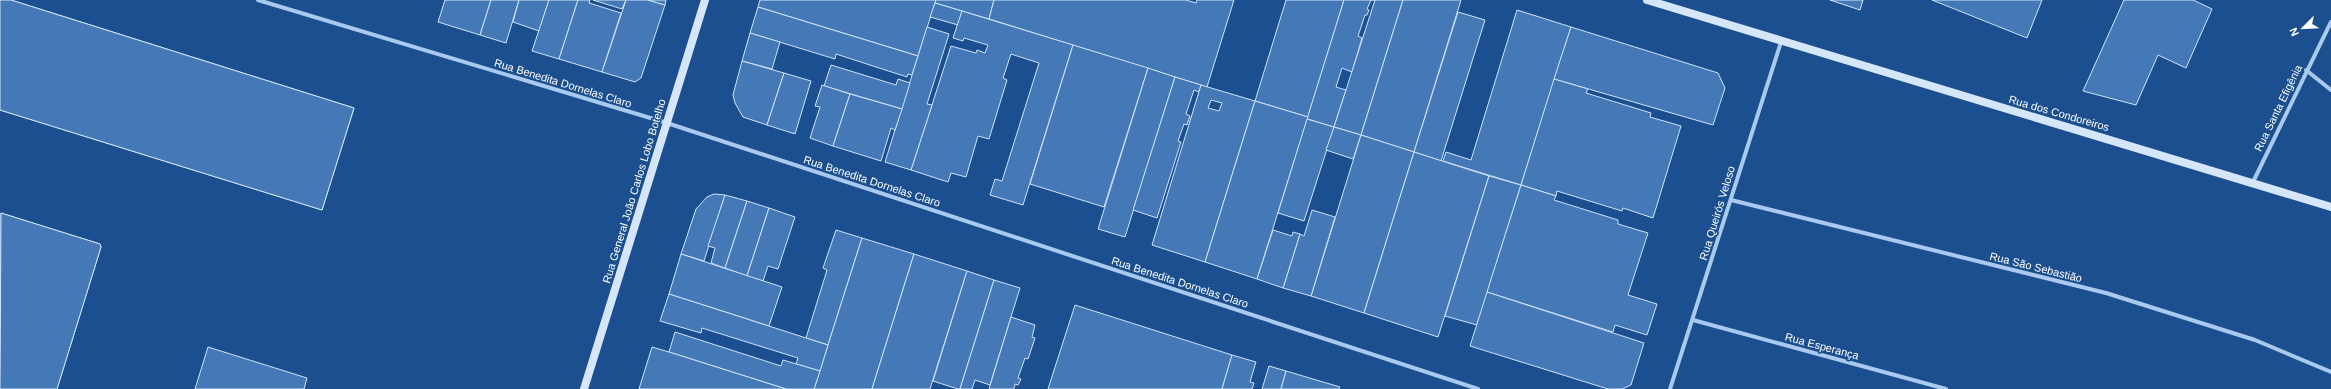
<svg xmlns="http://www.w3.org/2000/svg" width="2331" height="389" font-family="Helvetica,sans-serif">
	<rect width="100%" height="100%" fill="#1b4f8f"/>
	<g fill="#4478b7" stroke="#cfe3fa" fill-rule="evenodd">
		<path d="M0 0H11L354 108 322 210 0 110Z"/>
		<path d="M0 0H11L354 108 322 210 0 110Z"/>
		<path d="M445 0H491L480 35 438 22Z"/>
		<path d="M491 0H519L506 43 480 35Z"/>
		<path d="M519 0H549L539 31 513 22Z"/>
		<path d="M549 0H578L559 59 532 51Z"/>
		<path d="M578 0H590L589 3 621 13 602 72 559 59Z"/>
		<path d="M593 0H626L622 9Z"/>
		<path d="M626 0H648L665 5 641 78 635 82 602 72Z"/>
		<path d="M648 0H666L665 5Z"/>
		<path d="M760 0H936L918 56 758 7Z"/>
		<path d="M936 0H994L989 19 935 3Z"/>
		<path d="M994 0H1186L1196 3 1197 0H1234L1207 87 989 19Z"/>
		<path d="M1286 0H1344L1308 117 1255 101Z"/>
		<path d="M1344 0H1375H1371L1367 9 1369 10 1367 15H1365L1358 36 1362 38 1352 72 1342 68 1336 87 1346 90 1334 127 1307 119Z"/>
		<path d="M1375 0H1403L1361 135 1334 127Z"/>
		<path d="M1403 0H1461L1414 152 1361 135Z"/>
		<path d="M1830 0H1863L1860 10Z"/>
		<path d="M1932 0H2042L2027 38Z"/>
		<path d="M2124 0H2193L2212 9 2186 68 2158 55 2136 105 2083 91Z"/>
		<path d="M935 3 962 11 958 25 930 17Z"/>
		<path d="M758 7 918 56 912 75 908 74 907 77 836 54 835 59 750 33Z"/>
		<path d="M1517 10 1571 27 1521 185 1443 161 1446 152 1471 160Z"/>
		<path d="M962 11 1073 45 1023 205 990 195 995 179 1002 181 1039 63 1011 54 1003 78 1007 80 989 139 978 136 966 177 951 173 948 182 911 170 951 46 976 53 977 50 985 53 988 45 964 38 963 41 953 38Z"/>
		<path d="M1458 12 1485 20 1441 161 1414 152Z"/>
		<path d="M927 27 949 34 927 104 932 105 911 170 885 162Z"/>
		<path d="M1571 27 1718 73 1725 88 1713 125 1554 79Z"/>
		<path d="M750 33 780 42 772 69 742 61Z"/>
		<path d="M1073 45 1148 68 1104 207 1030 184Z"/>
		<path d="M742 61 784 73 767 125 743 117 735 103 733 95Z"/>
		<path d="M831 65 896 85 898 79 910 83 902 109 824 86Z"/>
		<path d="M1148 68 1175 77 1125 237 1098 229Z"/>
		<path d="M784 73 811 81 795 134 767 125Z"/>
		<path d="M1175 77 1201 85 1199 92 1194 90 1186 114 1190 116 1187 125 1184 124 1178 141 1181 142 1157 218 1133 210Z"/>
		<path d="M1554 79 1588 89 1586 93 1651 113 1650 117 1681 126 1653 218 1623 208 1622 211 1557 191 1556 196 1521 185Z"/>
		<path d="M822 85 850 94 833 146 810 138 820 107 815 106Z"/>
		<path d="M1201 85 1255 101 1205 262 1152 245ZM1211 100 1222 103 1219 111 1208 108Z"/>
		<path d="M850 94 902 109 895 130 891 128 881 161 833 146Z"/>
		<path d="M1255 101 1308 117 1257 279 1205 262Z"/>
		<path d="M1307 119 1334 127 1304 221 1278 213Z"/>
		<path d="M1334 127 1361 135 1353 159 1326 150Z"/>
		<path d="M1361 135 1414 152 1364 313 1311 296Z"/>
		<path d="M1414 152 1489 176 1438 337 1364 313Z"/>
		<path d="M1489 176 1521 185 1477 325 1445 316Z"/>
		<path d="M1521 185 1556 196 1554 200 1618 220V224L1648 233 1628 295 1657 304 1647 335 1615 325 1613 332 1487 292Z"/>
		<path d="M714 194 725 195 704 261 681 254 696 209 707 197Z"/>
		<path d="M725 195 747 201 725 268 711 263 715 248 708 246Z"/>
		<path d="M747 201 769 208 747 276 725 268Z"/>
		<path d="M769 208 795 217 778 269 768 266 763 281 747 276Z"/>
		<path d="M1312 210 1335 217 1311 296 1283 288 1300 234 1304 236Z"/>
		<path d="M1 213 100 244 101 247 57 389H0Z"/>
		<path d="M1 213 100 244 101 247 57 389H0Z"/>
		<path d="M836 230 862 238 828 345 806 338 827 270 823 268Z"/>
		<path d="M1273 230 1292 236 1293 232 1300 234 1283 288 1257 279Z"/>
		<path d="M862 238 914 254 872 389H814Z"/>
		<path d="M681 254 782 287 769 326 669 294Z"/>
		<path d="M914 254 967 271 930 389H872Z"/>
		<path d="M967 271 994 280 960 389H958L933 381Z"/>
		<path d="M994 280 1020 288 1011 317 990 385 975 380 972 389H960Z"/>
		<path d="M1487 292 1644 343 1631 385 1622 389H1608L1470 346Z"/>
		<path d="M669 294 828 345 820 371 796 364 798 358 702 328 701 333 660 321Z"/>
		<path d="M1075 305 1232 355 1222 389H1048Z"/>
		<path d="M1011 317 1035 325 1032 337 1035 338 1028 359 1025 358 1018 378 1021 379 1018 385 1015 384 1014 389H989Z"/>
		<path d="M675 332 781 366 783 360 820 371 814 389H786L669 352Z"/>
		<path d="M208 347 307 378 304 389H195Z"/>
		<path d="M652 347 669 352 786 389H639Z"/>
		<path d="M1232 355 1256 362 1250 382 1254 383 1252 389H1222Z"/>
		<path d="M1269 366 1286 371 1281 389H1262Z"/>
		<path d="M1286 371 1340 387 1339 389H1281Z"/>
	</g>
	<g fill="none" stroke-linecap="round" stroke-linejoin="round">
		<g stroke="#a9c9ee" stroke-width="4">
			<path d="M258 0 667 123 1478 389"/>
			<path d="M2306 70 2331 90"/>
			<path d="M2253 182 2331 22"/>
			<path d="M1731 200 2106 293 2255 340 2331 372"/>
			<path d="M1693 320 1946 389"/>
			<path d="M1670 389 1781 42"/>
		</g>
		<g stroke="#d6e6fa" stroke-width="8">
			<path d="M1647 0 2331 207"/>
			<path d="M584 389 705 0"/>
		</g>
	</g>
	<g text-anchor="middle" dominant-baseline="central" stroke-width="3.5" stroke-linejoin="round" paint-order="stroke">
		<g font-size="11" fill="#fff" stroke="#1b4f8f">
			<text transform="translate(563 83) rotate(17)">Rua Benedita Dornelas Claro</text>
			<text transform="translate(2278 108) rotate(-64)">Rua Santa Efigênia</text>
			<text transform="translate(2059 113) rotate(16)">Rua dos Condoreiros</text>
			<text transform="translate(872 181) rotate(18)">Rua Benedita Dornelas Claro</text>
			<text transform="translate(634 191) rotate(-73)">Rua General João Carlos Lobo Botelho</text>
			<text transform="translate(1717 213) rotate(-73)">Rua Queirós Veloso</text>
			<text transform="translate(2036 267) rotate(14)">Rua São Sebastião</text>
			<text transform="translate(1180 282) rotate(18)">Rua Benedita Dornelas Claro</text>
			<text transform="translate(1822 346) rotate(15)">Rua Esperança</text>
		</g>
	</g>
	<g transform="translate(2303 28) rotate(246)" stroke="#1b4f8f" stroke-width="3" paint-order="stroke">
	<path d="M0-3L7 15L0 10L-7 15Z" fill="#ffffff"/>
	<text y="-6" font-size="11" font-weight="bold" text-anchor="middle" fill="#ffffff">N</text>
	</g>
</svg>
